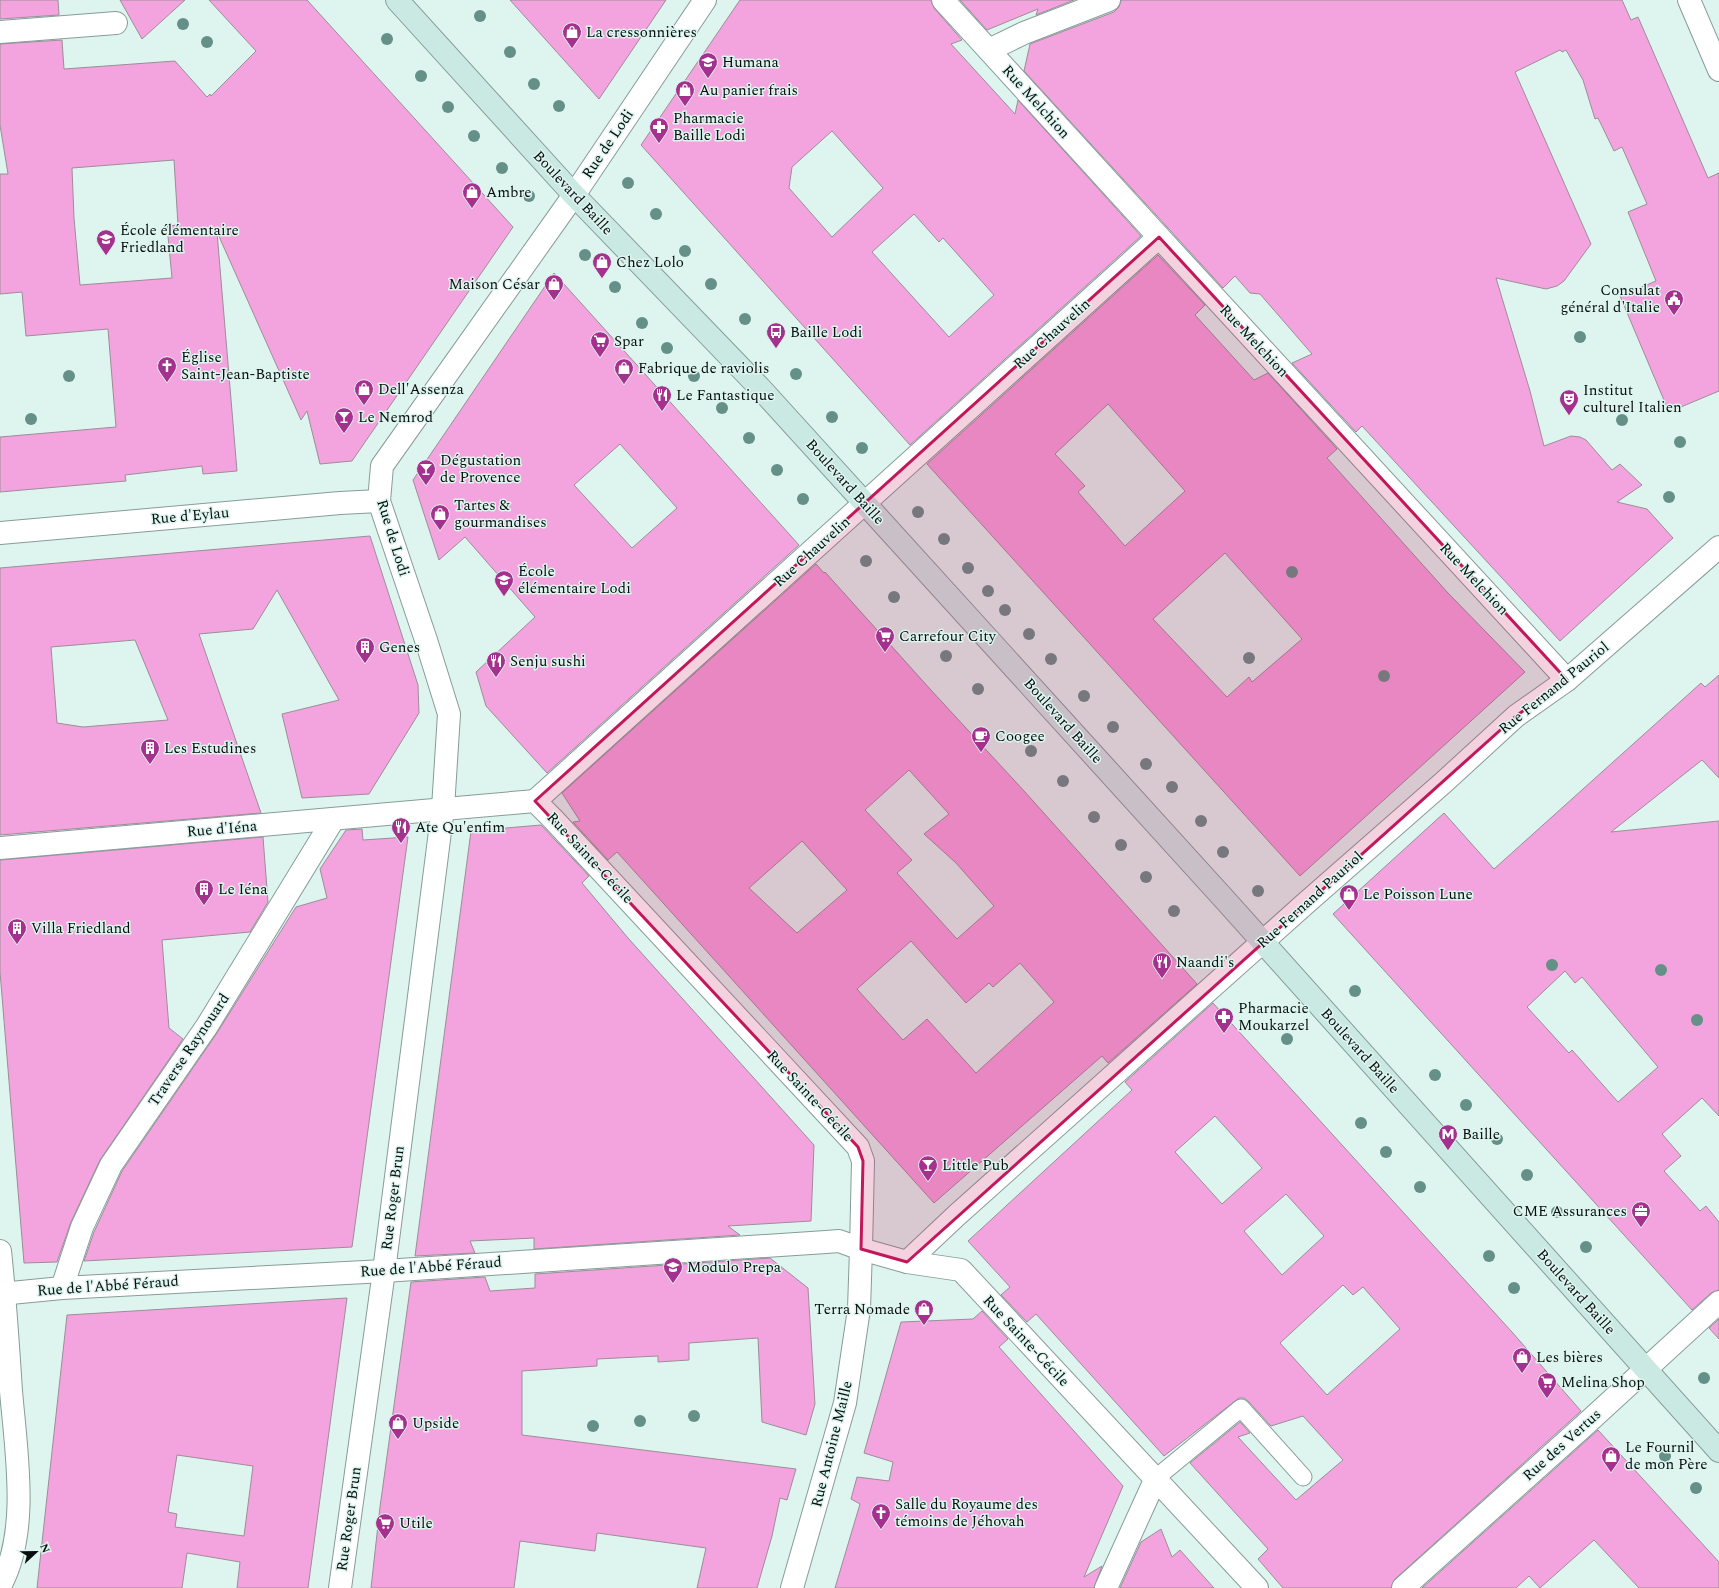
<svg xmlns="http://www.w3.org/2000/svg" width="1719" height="1588" font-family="Spectral,serif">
	<rect width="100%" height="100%" fill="#def5ef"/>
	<g fill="#f3a3de" stroke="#9d8d98" fill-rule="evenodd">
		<path d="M0 0H58L59 15 0 19Z"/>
		<path d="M120 0H185L142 39Z"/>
		<path d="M209 0H307L513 227 352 461 320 464 307 411 301 420 217 232 237 471 203 474 202 466 125 475 126 481 0 492V437L116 427 108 329 26 336 22 292 0 294V174H8L0 125V44L62 40 64 69 175 61 207 97 210 94 211 96 256 51ZM174 160 178 225 167 226 172 278 80 285 74 218 72 168Z"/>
		<path d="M510 0H666L599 99Z"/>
		<path d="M740 0H931L934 8 962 40 951 44 1015 114 1018 100 1141 236 910 445 641 145ZM832 131 883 188 832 237 789 188 792 167ZM914 214 939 242 943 238 994 295 949 337 872 252Z"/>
		<path d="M960 0H1074L1036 15 1038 9 987 30Z"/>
		<path d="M1121 0H1622L1631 20 1638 17 1708 178 1719 173V391L1669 412 1620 296 1656 281 1628 212 1647 204 1622 147 1614 151 1598 118 1595 119 1583 80 1566 50 1562 52 1560 50 1515 72 1591 244 1564 281 1557 286 1546 289 1496 278 1530 391 1544 446 1571 436 1580 437 1586 440 1612 470 1620 464 1642 485 1617 502 1647 509 1673 538 1560 641 1362 426 1356 432 1292 363 1312 354 1260 294 1250 293 1235 276 1223 288 1024 71 1030 44 1114 12 1119 7Z"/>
		<path d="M1158 255 1205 305 1195 315 1254 380 1268 373 1337 449 1327 458 1448 593 1525 672 1300 876 927 464ZM1108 404 1185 491 1125 546 1078 492 1085 486 1055 454ZM1225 553 1302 639 1252 682 1249 677 1227 697 1153 619Z"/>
		<path d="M554 273 799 545 547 773 486 706 476 672 535 617 465 537 439 560 413 480ZM620 444 677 508 632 548 574 485Z"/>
		<path d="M370 536 418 685 419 713 369 794 302 798 282 714 339 700 277 590 253 629 199 634 261 813 0 835V568ZM135 640 168 720 83 727 57 723 51 647Z"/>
		<path d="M816 564 824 573 825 572 930 689 1025 792 1197 984 1108 1063 1102 1056 934 1203 617 852 608 860 573 822 580 821 562 793ZM909 770 949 814 924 834 956 863 994 906 957 939 897 873 912 860 865 810ZM802 841 847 890 797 933 749 888ZM911 941 966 1003 989 983 993 987 1020 963 1054 1002 976 1073 927 1019 903 1040 857 989Z"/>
		<path d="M1719 675V778L1702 760 1611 832 1719 821V1116L1702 1098 1662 1134 1681 1156 1664 1171 1700 1211 1706 1206 1719 1222V1290L1711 1293 1692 1310 1333 914 1444 813 1494 869 1701 683 1705 687ZM1565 971 1575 983 1582 977 1658 1067 1618 1102 1572 1050 1569 1053 1527 1007Z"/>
		<path d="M541 825 589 876 582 883 628 938 814 1145 811 1221 728 1226 740 1235 534 1249V1238L470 1241 475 1253 415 1256 471 831Z"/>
		<path d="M362 829 363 840 408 837 352 1247 84 1261 94 1232 122 1171 217 1033 296 907 327 898 320 869 346 830Z"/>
		<path d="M263 837 268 902 250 932 162 940 169 1028 183 1039 100 1160 71 1222 57 1262 24 1263 0 972V860Z"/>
		<path d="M1213 1003 1512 1332 1581 1411 1395 1579 1391 1588H1283L1258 1559 1268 1549 1190 1463 1240 1422 1250 1433 1238 1437 1296 1500 1343 1460 1303 1416 1271 1426 1248 1401 1244 1398H1239L1164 1456 1036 1314 1027 1322 1001 1295 1010 1287 968 1241 1132 1090 1125 1082ZM1215 1116 1262 1168 1222 1204 1175 1152ZM1286 1194 1324 1236 1282 1275 1244 1231ZM1343 1285 1353 1295 1363 1287 1400 1329 1327 1395 1280 1343Z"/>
		<path d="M770 1258 808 1288 815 1404 806 1435 762 1422 758 1338 689 1343V1360L658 1362V1356L597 1359V1366L522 1371V1435L796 1469 787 1500 780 1498 772 1536 757 1588H697L706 1548 597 1533 595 1551 520 1541 514 1588H371L380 1507 411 1282 485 1277 490 1291 535 1288V1274Z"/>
		<path d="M347 1298 308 1588H237L240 1562 187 1553 182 1588H37L67 1315ZM177 1455 253 1466 244 1536 175 1527 177 1514 168 1512Z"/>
		<path d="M982 1311 1008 1339 999 1347 1123 1486 1084 1577 1102 1566 1094 1588H835L860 1504 851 1499 857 1477 889 1481 893 1462 864 1453 901 1322 973 1319Z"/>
		<path d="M1719 1319V1339L1709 1328Z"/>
		<path d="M1598 1430 1719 1562V1588H1639L1594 1540 1540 1588 1529 1576 1516 1588H1422Z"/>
		<path d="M1161 1529 1172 1557 1180 1550 1214 1588H1120L1141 1542Z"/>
	</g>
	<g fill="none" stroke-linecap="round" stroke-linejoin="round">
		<g stroke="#879c97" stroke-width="19">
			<path id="service" d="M1156 1478 1241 1408 1303 1477"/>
		</g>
		<g stroke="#879c97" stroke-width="24">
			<g id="minor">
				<path d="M943 0 1159 237 1567 680"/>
				<path d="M1689 0 1719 70"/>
				<path d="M0 32 116 23"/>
				<path d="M989 50 1024 33 1109 0"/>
				<path d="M0 533 340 503 379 501"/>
				<path d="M535 801 1159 237"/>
				<path d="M0 848 535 801 553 819 858 1147 863 1161 861 1249 907 1262 961 1270 1257 1588"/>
				<path d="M0 1251C5 1298 8 1344 11 1391 16 1451 30 1532 0 1586"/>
				<path d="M907 1262 957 1215 1306 903 1444 782 1516 716 1567 680 1719 547"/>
				<path d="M384 1271 826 1242 839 1241 861 1249 859 1309 845 1403 792 1588"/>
				<path d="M62 1288 82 1227 111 1165 207 1026 333 820"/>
				<path d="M1106 1588 1156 1478"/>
				<path d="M1403 1588 1587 1423 1719 1302"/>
			</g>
		</g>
		<g stroke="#879c97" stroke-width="24">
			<g id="tertiary">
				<path d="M0 1294 62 1288 384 1271"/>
				<path d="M340 1588 384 1271 443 808 449 714 426 640 379 501 382 466 574 195 705 0"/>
			</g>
		</g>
		<g stroke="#879c97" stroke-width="24">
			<path id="secondary" d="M397 0 574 195 761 389 1226 901 1719 1451"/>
		</g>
		<use href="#service" stroke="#fff" stroke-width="17"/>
		<use href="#minor" stroke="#fff" stroke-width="22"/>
		<use href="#tertiary" stroke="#fff" stroke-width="22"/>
		<use href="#secondary" stroke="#cae9e3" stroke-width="22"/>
	</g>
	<g fill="#649088">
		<circle cx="480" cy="16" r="6"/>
		<circle cx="183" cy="24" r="6"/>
		<circle cx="387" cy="39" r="6"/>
		<circle cx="207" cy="42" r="6"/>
		<circle cx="510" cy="52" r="6"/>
		<circle cx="421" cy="76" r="6"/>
		<circle cx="534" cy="84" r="6"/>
		<circle cx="559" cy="106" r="6"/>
		<circle cx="448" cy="107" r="6"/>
		<circle cx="474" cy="136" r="6"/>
		<circle cx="502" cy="168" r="6"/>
		<circle cx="628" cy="183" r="6"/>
		<circle cx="529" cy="196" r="6"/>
		<circle cx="656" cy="214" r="6"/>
		<circle cx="685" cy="251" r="6"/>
		<circle cx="585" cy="255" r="6"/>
		<circle cx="711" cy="284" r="6"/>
		<circle cx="615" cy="287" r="6"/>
		<circle cx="745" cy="319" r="6"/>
		<circle cx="642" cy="323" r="6"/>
		<circle cx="1580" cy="337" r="6"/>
		<circle cx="667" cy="348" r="6"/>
		<circle cx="796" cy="374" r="6"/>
		<circle cx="69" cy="376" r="6"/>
		<circle cx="694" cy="376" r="6"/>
		<circle cx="722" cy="408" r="6"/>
		<circle cx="832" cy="417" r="6"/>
		<circle cx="31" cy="419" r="6"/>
		<circle cx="1622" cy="420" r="6"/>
		<circle cx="749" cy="438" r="6"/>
		<circle cx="1680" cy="442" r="6"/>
		<circle cx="862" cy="448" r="6"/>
		<circle cx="777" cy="470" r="6"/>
		<circle cx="1669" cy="497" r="6"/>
		<circle cx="803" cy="499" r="6"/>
		<circle cx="918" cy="512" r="6"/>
		<circle cx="944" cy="539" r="6"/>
		<circle cx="866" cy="561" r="6"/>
		<circle cx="968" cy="568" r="6"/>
		<circle cx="1292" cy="572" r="6"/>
		<circle cx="988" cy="591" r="6"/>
		<circle cx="894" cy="597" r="6"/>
		<circle cx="1005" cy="610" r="6"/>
		<circle cx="1029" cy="634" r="6"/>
		<circle cx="946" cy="656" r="6"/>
		<circle cx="1249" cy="658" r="6"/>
		<circle cx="1051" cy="659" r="6"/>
		<circle cx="1384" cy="676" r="6"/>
		<circle cx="978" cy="689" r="6"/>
		<circle cx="1084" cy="696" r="6"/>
		<circle cx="1113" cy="727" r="6"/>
		<circle cx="1031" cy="751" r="6"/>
		<circle cx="1146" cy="764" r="6"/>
		<circle cx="1063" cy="781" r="6"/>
		<circle cx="1172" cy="787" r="6"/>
		<circle cx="1094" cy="817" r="6"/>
		<circle cx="1201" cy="821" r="6"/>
		<circle cx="1121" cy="845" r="6"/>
		<circle cx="1223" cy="852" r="6"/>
		<circle cx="1146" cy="877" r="6"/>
		<circle cx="1258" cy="891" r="6"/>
		<circle cx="1174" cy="911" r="6"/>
		<circle cx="1552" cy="965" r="6"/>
		<circle cx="1661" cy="970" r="6"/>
		<circle cx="1355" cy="991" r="6"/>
		<circle cx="1697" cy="1020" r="6"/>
		<circle cx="1287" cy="1039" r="6"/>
		<circle cx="1435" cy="1075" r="6"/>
		<circle cx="1466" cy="1105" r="6"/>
		<circle cx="1361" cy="1123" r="6"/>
		<circle cx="1497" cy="1139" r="6"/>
		<circle cx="1386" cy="1152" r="6"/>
		<circle cx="1527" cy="1175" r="6"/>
		<circle cx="1420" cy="1187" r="6"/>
		<circle cx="1557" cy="1212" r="6"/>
		<circle cx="1586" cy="1247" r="6"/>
		<circle cx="1489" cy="1256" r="6"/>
		<circle cx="1514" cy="1288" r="6"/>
		<circle cx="1704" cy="1378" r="6"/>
		<circle cx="694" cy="1416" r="6"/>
		<circle cx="640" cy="1421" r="6"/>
		<circle cx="593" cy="1426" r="6"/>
		<circle cx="1665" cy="1456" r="6"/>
		<circle cx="1696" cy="1488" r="6"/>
	</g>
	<path fill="#c2185b" fill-opacity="0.2" stroke="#c2185b" stroke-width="3" stroke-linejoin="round" d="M1159 237 1567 680 1516 716 907 1262 861 1249 863 1161 858 1147 535 801Z"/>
	<defs>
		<g id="shop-pin" transform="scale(1)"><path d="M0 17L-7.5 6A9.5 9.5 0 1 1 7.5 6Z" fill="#a4318d" stroke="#def5ef"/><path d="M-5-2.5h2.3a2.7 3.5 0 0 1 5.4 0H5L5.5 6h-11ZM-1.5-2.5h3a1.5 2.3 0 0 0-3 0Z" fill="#fff"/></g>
		<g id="university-pin" transform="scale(1)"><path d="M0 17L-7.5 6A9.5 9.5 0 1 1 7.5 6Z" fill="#a4318d" stroke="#def5ef"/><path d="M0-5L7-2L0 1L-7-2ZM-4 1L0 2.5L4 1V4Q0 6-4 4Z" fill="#fff"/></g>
		<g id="pharmacy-pin" transform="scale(1)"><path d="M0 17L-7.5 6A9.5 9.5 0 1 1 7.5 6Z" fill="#a4318d" stroke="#def5ef"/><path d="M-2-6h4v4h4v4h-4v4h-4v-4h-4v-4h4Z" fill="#fff"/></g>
		<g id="school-pin" transform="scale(1)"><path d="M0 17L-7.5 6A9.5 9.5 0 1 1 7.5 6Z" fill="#a4318d" stroke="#def5ef"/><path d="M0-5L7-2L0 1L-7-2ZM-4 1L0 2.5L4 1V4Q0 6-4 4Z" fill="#fff"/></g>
		<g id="civic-pin" transform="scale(1)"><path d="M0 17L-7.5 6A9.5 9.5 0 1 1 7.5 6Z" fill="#a4318d" stroke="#def5ef"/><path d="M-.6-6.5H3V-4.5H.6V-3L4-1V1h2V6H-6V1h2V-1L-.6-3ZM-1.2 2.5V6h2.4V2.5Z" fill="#fff"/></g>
		<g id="bus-pin" transform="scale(1)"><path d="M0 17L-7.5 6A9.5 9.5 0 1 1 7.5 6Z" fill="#a4318d" stroke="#def5ef"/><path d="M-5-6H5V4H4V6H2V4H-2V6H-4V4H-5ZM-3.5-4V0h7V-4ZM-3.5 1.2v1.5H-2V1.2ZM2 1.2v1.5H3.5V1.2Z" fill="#fff"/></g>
		<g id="supermarket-pin" transform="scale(1)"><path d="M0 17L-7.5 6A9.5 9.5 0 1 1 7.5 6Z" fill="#a4318d" stroke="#def5ef"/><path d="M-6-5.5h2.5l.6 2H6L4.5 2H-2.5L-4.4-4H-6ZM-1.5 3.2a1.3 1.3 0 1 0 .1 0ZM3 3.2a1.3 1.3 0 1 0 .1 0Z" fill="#fff"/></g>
		<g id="church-pin" transform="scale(1)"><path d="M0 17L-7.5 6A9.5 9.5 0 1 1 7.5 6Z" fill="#a4318d" stroke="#def5ef"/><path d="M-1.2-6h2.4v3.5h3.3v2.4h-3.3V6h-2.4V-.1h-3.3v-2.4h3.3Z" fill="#fff"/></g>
		<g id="restaurant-pin" transform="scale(1)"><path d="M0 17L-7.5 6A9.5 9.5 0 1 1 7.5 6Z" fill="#a4318d" stroke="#def5ef"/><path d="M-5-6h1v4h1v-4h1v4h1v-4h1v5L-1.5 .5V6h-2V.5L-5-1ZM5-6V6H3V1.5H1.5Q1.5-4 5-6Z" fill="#fff"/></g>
		<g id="theatre-pin" transform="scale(1)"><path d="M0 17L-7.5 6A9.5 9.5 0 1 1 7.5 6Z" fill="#a4318d" stroke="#def5ef"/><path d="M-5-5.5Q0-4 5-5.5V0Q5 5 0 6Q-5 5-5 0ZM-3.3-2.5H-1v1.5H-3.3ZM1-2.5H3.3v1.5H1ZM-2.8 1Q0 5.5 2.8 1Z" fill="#fff"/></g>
		<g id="bar-pin" transform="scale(1)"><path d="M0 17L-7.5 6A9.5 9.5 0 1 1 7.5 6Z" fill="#a4318d" stroke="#def5ef"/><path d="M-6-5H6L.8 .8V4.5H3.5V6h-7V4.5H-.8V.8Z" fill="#fff"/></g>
		<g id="building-pin" transform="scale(1)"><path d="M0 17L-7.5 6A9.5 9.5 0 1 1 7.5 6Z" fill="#a4318d" stroke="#def5ef"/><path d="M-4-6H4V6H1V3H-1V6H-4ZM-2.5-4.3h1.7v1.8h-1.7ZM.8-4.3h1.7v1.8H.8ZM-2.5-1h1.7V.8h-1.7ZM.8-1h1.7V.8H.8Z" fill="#fff"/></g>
		<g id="cafe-pin" transform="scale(1)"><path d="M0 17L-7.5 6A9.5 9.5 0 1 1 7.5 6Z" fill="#a4318d" stroke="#def5ef"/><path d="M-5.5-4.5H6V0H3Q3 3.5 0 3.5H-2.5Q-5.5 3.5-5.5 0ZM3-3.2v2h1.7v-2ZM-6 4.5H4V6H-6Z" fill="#fff"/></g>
		<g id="metro-pin" transform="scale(1)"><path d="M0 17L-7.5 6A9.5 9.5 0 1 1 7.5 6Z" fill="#a4318d" stroke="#def5ef"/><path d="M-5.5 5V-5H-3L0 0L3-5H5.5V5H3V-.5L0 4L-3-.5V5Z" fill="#fff"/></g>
		<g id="office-pin" transform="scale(1)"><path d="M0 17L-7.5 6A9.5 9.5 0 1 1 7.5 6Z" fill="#a4318d" stroke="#def5ef"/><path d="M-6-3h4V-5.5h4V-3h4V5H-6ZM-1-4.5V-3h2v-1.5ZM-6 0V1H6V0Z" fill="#fff"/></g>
	</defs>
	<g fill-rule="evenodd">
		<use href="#shop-pin" x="572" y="32"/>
		<use href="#university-pin" x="708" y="62"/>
		<use href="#shop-pin" x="685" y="90"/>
		<use href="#pharmacy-pin" x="659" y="127"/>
		<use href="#shop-pin" x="472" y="192"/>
		<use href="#school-pin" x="106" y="239"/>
		<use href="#shop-pin" x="602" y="262"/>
		<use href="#shop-pin" x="554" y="284"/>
		<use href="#civic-pin" x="1674" y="299"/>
		<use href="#bus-pin" x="776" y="332"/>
		<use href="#supermarket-pin" x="600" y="341"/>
		<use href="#church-pin" x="167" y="366"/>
		<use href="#shop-pin" x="624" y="368"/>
		<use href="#shop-pin" x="364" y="389"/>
		<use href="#restaurant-pin" x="662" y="395"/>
		<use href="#theatre-pin" x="1569" y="399"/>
		<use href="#bar-pin" x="344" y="417"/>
		<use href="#bar-pin" x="426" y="469"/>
		<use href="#shop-pin" x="440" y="514"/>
		<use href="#school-pin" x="504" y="580"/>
		<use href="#supermarket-pin" x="885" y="636"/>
		<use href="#building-pin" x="365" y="647"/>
		<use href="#restaurant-pin" x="496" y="661"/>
		<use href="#cafe-pin" x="981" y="736"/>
		<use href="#building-pin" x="150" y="748"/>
		<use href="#restaurant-pin" x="401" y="827"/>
		<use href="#building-pin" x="204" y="889"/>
		<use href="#shop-pin" x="1349" y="894"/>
		<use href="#building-pin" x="17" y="928"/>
		<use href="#restaurant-pin" x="1162" y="962"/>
		<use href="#pharmacy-pin" x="1224" y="1017"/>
		<use href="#metro-pin" x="1448" y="1134"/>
		<use href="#bar-pin" x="928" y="1165"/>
		<use href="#office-pin" x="1641" y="1211"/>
		<use href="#university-pin" x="673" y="1267"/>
		<use href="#shop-pin" x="924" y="1309"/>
		<use href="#shop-pin" x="1522" y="1357"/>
		<use href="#supermarket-pin" x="1547" y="1382"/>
		<use href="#shop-pin" x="398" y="1423"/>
		<use href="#shop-pin" x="1611" y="1456"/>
		<use href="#church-pin" x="881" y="1513"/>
		<use href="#supermarket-pin" x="385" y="1523"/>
	</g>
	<g text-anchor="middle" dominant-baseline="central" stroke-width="3" stroke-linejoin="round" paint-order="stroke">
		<g font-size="15" fill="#070e0c" stroke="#def5ef" text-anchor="start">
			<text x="586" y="32">La cressonnières</text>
			<text x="722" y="62">Humana</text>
			<text x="699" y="90">Au panier frais</text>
			<text x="673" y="118">Pharmacie<tspan x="673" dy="17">Baille Lodi</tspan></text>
			<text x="486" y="192">Ambre</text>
			<text x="120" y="230">École élémentaire<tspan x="120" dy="17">Friedland</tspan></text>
			<text x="616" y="262">Chez Lolo</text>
			<text x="540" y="284" text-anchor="end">Maison César</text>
			<text x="1660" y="290" text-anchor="end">Consulat<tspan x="1660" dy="17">général d'Italie</tspan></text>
			<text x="790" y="332">Baille Lodi</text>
			<text x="614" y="341">Spar</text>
			<text x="181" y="357">Église<tspan x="181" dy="17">Saint-Jean-Baptiste</tspan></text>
			<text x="638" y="368">Fabrique de raviolis</text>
			<text x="378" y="389">Dell'Assenza</text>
			<text x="1583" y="390">Institut<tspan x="1583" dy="17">culturel Italien</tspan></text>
			<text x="676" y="395">Le Fantastique</text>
			<text x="358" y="417">Le Nemrod</text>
			<text x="440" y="460">Dégustation<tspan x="440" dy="17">de Provence</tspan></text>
			<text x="454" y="505">Tartes &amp;<tspan x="454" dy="17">gourmandises</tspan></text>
			<text x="518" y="571">École<tspan x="518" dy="17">élémentaire Lodi</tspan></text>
			<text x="899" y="636">Carrefour City</text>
			<text x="379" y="647">Genes</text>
			<text x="510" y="661">Senju sushi</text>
			<text x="995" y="736">Coogee</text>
			<text x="164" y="748">Les Estudines</text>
			<text x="415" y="827">Ate Qu'enfim</text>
			<text x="218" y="889">Le Iéna</text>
			<text x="1363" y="894">Le Poisson Lune</text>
			<text x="31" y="928">Villa Friedland</text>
			<text x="1176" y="962">Naandi's</text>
			<text x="1238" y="1008">Pharmacie<tspan x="1238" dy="17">Moukarzel</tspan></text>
			<text x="1462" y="1134">Baille</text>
			<text x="942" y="1165">Little Pub</text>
			<text x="1627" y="1211" text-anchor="end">CME Assurances</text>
			<text x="687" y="1267">Modulo Prepa</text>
			<text x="910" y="1309" text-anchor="end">Terra Nomade</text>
			<text x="1536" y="1357">Les bières</text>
			<text x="1561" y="1382">Melina Shop</text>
			<text x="412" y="1423">Upside</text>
			<text x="1625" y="1447">Le Fournil<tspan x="1625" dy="17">de mon Père</tspan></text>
			<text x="895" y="1504">Salle du Royaume des<tspan x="895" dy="17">témoins de Jéhovah</tspan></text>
			<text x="399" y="1523">Utile</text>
		</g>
		<g font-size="15" fill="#070e0c" stroke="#def5ef">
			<text transform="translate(1036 102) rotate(48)">Rue Melchion</text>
			<text transform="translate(608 144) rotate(-56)">Rue de Lodi</text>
			<text transform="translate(573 193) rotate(47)">Boulevard Baille</text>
			<text transform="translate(1052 334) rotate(-42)">Rue Chauvelin</text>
			<text transform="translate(1254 341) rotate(47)">Rue Melchion</text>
			<text transform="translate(845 482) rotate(48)">Boulevard Baille</text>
			<text transform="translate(190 516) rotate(-5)">Rue d'Eylau</text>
			<text transform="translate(393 538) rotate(73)">Rue de Lodi</text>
			<text transform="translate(812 552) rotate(-42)">Rue Chauvelin</text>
			<text transform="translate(1474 579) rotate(47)">Rue Melchion</text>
			<text transform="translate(1554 688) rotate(-39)">Rue Fernand Pauriol</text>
			<text transform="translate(1063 721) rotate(48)">Boulevard Baille</text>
			<text transform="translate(222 829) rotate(-5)">Rue d'Iéna</text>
			<text transform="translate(590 858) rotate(47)">Rue Sainte-Cécile</text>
			<text transform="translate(1310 900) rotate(-42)">Rue Fernand Pauriol</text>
			<text transform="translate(189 1050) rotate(-56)">Traverse Raynouard</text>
			<text transform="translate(1360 1051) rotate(48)">Boulevard Baille</text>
			<text transform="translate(810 1096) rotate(47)">Rue Sainte-Cécile</text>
			<text transform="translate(393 1198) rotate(-83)">Rue Roger Brun</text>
			<text transform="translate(431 1267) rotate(-4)">Rue de l'Abbé Féraud</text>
			<text transform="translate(108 1286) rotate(-4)">Rue de l'Abbé Féraud</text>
			<text transform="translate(1576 1292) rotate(48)">Boulevard Baille</text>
			<text transform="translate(1026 1341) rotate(47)">Rue Sainte-Cécile</text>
			<text transform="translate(832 1444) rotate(-76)">Rue Antoine Maille</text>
			<text transform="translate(1562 1445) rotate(-42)">Rue des Vertus</text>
			<text transform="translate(349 1519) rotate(-82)">Rue Roger Brun</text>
		</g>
	</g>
	<g transform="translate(36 1552) rotate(68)" stroke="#def5ef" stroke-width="3" paint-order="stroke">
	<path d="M0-3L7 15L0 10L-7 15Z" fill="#070e0c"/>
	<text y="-6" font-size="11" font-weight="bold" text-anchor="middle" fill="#070e0c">N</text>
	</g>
</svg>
